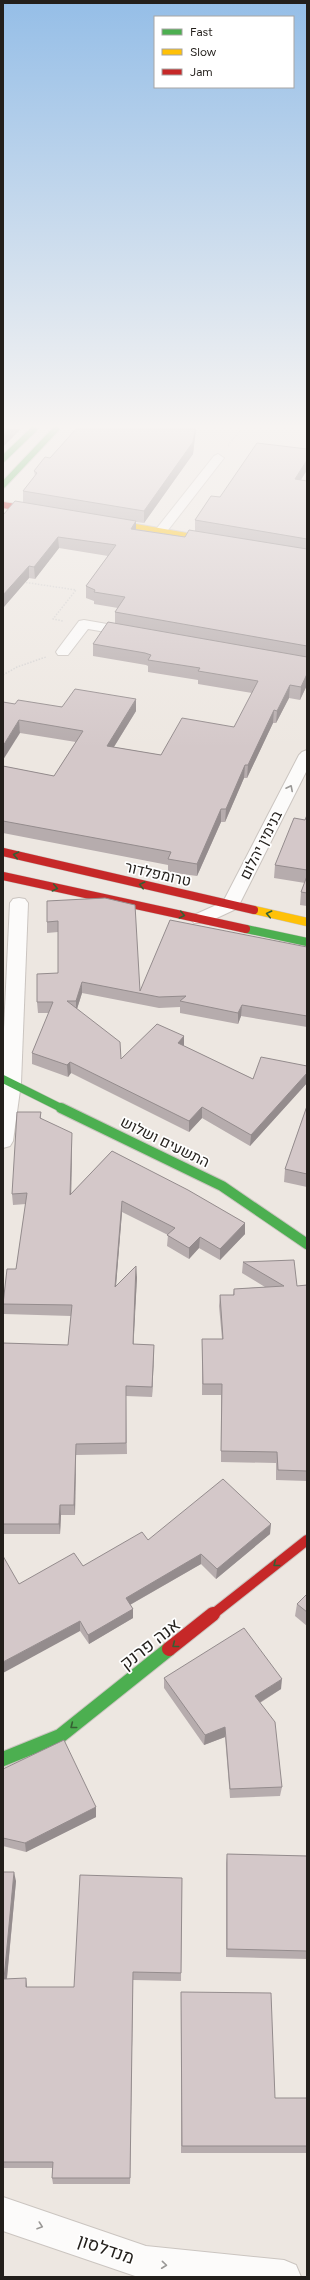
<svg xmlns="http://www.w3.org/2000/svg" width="310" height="2280" font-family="Figtree,Heebo,sans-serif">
	<rect width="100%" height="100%" fill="#ede7e1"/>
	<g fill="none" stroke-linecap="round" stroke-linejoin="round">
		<g stroke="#cbc5c0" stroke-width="2">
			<g id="street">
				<path d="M218 454 224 458 165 534H157L155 531 157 528 214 456Z"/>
				<path d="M84 620 130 628 137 632 130 636 88 629 68 655H58L56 652 58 649 79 621Z"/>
				<path d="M307 750V770L239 905 236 909 206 923H194L191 919 194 915 223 902 299 755 302 752Z"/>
				<path d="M19 898 25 899 28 903 21 1083 13 1141 10 1146 3 1148V1050L10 903 13 899Z"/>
				<path d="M3 2197 146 2246 284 2260 296 2265 301 2277H138L3 2231Z"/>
			</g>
		</g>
		<g stroke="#cbc5c0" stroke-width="8">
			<g id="fast-far3">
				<path d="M3 459 34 429"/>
				<path d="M3 485 56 429"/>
			</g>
		</g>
		<g stroke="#cbc5c0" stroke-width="9">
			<g id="fast-far2">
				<path d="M246 929 307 942"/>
				<path d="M3 1079 63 1109"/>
			</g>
		</g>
		<g stroke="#cbc5c0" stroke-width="12">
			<path id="fast-far1" d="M61 1108 222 1186 307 1244"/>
		</g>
		<g stroke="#cbc5c0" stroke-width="16">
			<path id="fast" d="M3 1759 60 1736 169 1649"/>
		</g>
		<g stroke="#cbc5c0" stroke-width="8">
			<path id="slow-far1" d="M107 522 215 541"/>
		</g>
		<g stroke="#cbc5c0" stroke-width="9">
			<path id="slow" d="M254 910 307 922"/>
		</g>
		<g stroke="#cbc5c0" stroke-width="8">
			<path id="jam-far3" d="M3 505 40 511"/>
		</g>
		<g stroke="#cbc5c0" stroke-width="9">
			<g id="jam-far2">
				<path d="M3 852 254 910"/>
				<path d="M3 876 246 929"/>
			</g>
		</g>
		<g stroke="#cbc5c0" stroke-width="12">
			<path id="jam-far1" d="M212 1615 307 1540"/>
		</g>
		<g stroke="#cbc5c0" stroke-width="16">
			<path id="jam" d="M169 1649 213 1614"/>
		</g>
		<g stroke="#d5d3d2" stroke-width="1.5" stroke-dasharray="1.5 1.5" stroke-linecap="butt">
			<path d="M228 446 241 429"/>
			<path d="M23 582 76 590 53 619 63 621"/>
			<path d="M3 675 17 667 46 657"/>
		</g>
		<use href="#street" fill="#fcfbfa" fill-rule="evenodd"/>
		<use href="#fast-far3" stroke="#4caf50" stroke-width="6"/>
		<use href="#fast-far2" stroke="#4caf50" stroke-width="8"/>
		<use href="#fast-far1" stroke="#4caf50" stroke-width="10"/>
		<use href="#fast" stroke="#4caf50" stroke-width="14"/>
		<use href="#slow-far1" stroke="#ffc107" stroke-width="6"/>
		<use href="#slow" stroke="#ffc107" stroke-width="8"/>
		<use href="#jam-far3" stroke="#c62828" stroke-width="6"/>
		<use href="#jam-far2" stroke="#c62828" stroke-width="8"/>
		<use href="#jam-far1" stroke="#c62828" stroke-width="10"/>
		<use href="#jam" stroke="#c62828" stroke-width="14"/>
	</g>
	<g fill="#b6acad">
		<path d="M76 429H196L193 454 144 523 136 522V529L185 537 195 531V520L220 497 307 470 301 480 307 481V685L300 700 289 698 276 723H273L247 778H244L225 822H221L197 876 168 872V865L3 833V766L54 776 76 742 20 733 15 704 136 711 114 747 161 755 234 727 252 693 198 684V680L148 672V666L146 665 93 656V644L115 624V612L118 608 94 604V601L86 598V586L108 556 59 548 35 579 29 578 3 608V514H4L23 503V491L35 476 34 471 50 458Z"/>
		<path d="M307 815V906L300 905 301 892 305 883 274 878 275 865 305 820Z"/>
		<path d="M47 901 140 991 307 947V1027L241 1016 238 1024 180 1013V1007L159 1008 82 993 77 1009 121 1059 184 1036V1046L253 1079 307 1066V1083L250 1146 202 1118 189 1132 71 1073 68 1077 32 1064V1053L49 1013H38L37 1002 58 973V932L47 933Z"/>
		<path d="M307 1106V1187L284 1182 285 1169Z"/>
		<path d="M41 1112V1118L72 1144 71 1194 112 1151 245 1223V1234L220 1260 199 1248 189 1259 167 1246 168 1235 122 1212 116 1286 137 1277 133 1344 154 1345 152 1397 126 1396 127 1454 76 1455 75 1515H61L60 1534H3V1343L68 1345 71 1316 4 1314 3 1302 16 1269 26 1204 13 1205 12 1194Z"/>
		<path d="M243 1262 297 1286 307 1285V1481L276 1480V1463L221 1462V1395H202V1339H222L219 1306 220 1295H233L234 1289 265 1287 242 1273Z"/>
		<path d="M270 1534 216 1579 201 1564 130 1605 133 1609V1618L89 1644 80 1631 19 1584 83 1566 148 1540Z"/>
		<path d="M307 1594V1626L295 1616 297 1604Z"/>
		<path d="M164 1678 281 1689 260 1703 282 1787 280 1796 230 1798 225 1737 204 1745 164 1688Z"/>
		<path d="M3 1769 96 1807V1817L26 1852 3 1846Z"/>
		<path d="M227 1854 307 1856V1959L226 1957V1863Z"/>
		<path d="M3 1872 16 1881 7 1979 27 1987H74L182 1878 181 1981 133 1980 130 2184H53L52 2178V2168H3Z"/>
		<path d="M181 1992 275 2098H307V2153H181Z"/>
	</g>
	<g fill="#948c8d">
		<path d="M9 429H21L3 447V435Z"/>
		<path d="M195 429H196L193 454 144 523V511Z"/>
		<path d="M307 460V470L294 490 295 479Z"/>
		<path d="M136 521V533L131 529Z"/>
		<path d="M58 537 59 548 35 579 34 567Z"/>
		<path d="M29 566V578L3 608V595Z"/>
		<path d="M307 674V685L300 700 301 687Z"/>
		<path d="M290 685 289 698 276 723 277 711Z"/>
		<path d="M136 699V711L107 758V746Z"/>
		<path d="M274 710 273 723 247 778 248 765Z"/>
		<path d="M19 720 20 733 3 760V746Z"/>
		<path d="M245 765 244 778 225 822 226 809Z"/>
		<path d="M221 809V822L197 876V864Z"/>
		<path d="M82 982V993L76 1012V1001Z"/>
		<path d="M242 1005 241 1016 238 1024V1013Z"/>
		<path d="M184 1036V1048L178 1043Z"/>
		<path d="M70 1062 71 1073 68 1077 67 1065Z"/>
		<path d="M307 1073V1083L250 1146 251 1135Z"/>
		<path d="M202 1107V1118L189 1132V1121Z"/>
		<path d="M72 1133V1144L71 1205 70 1195Z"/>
		<path d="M122 1201V1212L115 1298V1287Z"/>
		<path d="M245 1223V1234L220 1260V1249Z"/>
		<path d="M200 1237 199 1248 189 1259V1248Z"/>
		<path d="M136 1266 137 1277 133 1355V1344Z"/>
		<path d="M154 1345V1355L152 1397V1387Z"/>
		<path d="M76 1444V1455L75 1515 74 1505Z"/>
		<path d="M60 1505 61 1515 60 1534 59 1524Z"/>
		<path d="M271 1524 270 1534 216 1579 217 1569Z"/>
		<path d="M201 1554V1564L126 1607V1598Z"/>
		<path d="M133 1609V1618L89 1644 88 1635Z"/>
		<path d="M80 1621V1631L3 1673V1662Z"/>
		<path d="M282 1679 281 1689 254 1706 255 1696Z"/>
		<path d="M225 1727V1737L204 1745 205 1735Z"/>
		<path d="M96 1807V1817L26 1852 25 1843Z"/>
		<path d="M14 1872 16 1881 6 1987 4 1979Z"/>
		<path d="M133 1972V1980L130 2184V2178Z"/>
		<path d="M26 1978 27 1986V1994L26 1987Z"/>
	</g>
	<g fill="#d4c8c9" stroke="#948c8d">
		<path d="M3 429H9L3 435Z"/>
		<path d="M76 429H195L193 442 144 511 23 491 37 473 34 471 45 457 50 458Z"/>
		<path d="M257 443 307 449V460L295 479 307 481V539L195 520 211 496 220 497Z"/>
		<path d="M15 501 136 521 131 529 185 537 189 530 307 549V646L115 612 125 597 94 592 95 590 86 586 116 545 58 537 34 567 29 566 3 595V514H4Z"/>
		<path d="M108 622 307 657V674L301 687 290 685 277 711 274 710 248 765H245L226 809H221L197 864 168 859 171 852 3 821V766L54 776 83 731 19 720 3 746V702L15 704 18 700 62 707 75 689 136 699 107 746 161 755 182 718 234 727 258 681 198 671 200 668 148 660 151 655 145 653 93 644Z"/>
		<path d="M307 815V870L275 865 294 818 305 820Z"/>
		<path d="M307 876V893L301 892Z"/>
		<path d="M105 898 135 905 140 991 170 920 307 947V1016L242 1005 238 1013 180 1001 186 996 159 997 82 982 76 1001H67L120 1042 121 1059 157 1024 184 1036 178 1043 253 1079 261 1057 307 1066V1073L251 1135 202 1107 189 1121 70 1062 67 1065 32 1053 53 1002H37V974L58 973V921L47 922V901Z"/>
		<path d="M307 1106V1174L285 1169Z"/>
		<path d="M17 1112H41L40 1118 72 1133 70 1195 112 1151 188 1190 245 1223 220 1249 200 1237 189 1248 167 1235 175 1228 122 1201 115 1287 136 1266 133 1344 154 1345 152 1387 126 1386V1443L76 1444 74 1505H60L59 1524H3V1343L68 1345 72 1305 3 1304 7 1269H16L27 1193 12 1194Z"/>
		<path d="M294 1260 297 1286 307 1285V1471L278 1470 277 1452 221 1451 222 1384H203L202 1339H223L220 1295H234V1289L284 1286 243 1262Z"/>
		<path d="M223 1479 271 1524 217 1569 201 1554 126 1598 133 1609 88 1635 80 1621 3 1662V1556L19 1584 74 1553 83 1566 142 1532 148 1540Z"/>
		<path d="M307 1594V1612L297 1604Z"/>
		<path d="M244 1628 282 1679 255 1696 275 1722 282 1787 230 1789 225 1727 205 1735 164 1678Z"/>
		<path d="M64 1740 96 1807 25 1843 3 1838V1769Z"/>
		<path d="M227 1854 307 1856V1951L227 1949Z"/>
		<path d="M3 1872H14L4 1979 26 1978V1987H74L80 1875 182 1878 181 1973 133 1972 130 2178H52L53 2162H3Z"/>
		<path d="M181 1992 271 1993 275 2098H307V2146H182Z"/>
	</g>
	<defs><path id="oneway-chevron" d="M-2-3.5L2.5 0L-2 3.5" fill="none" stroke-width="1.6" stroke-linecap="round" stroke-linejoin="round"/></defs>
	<g stroke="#9a9896">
		<use href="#oneway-chevron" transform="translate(290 788) rotate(-63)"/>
		<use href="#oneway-chevron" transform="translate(40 2226) rotate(19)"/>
		<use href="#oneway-chevron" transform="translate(164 2265) rotate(6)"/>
	</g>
	<g stroke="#356033">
		<use href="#oneway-chevron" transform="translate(16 855) rotate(-167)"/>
		<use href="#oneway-chevron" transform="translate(142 885) rotate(-167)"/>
		<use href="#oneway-chevron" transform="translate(55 888) rotate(12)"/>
		<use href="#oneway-chevron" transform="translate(269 914) rotate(-168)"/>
		<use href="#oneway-chevron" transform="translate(182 915) rotate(12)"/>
		<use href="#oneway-chevron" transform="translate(276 1564) rotate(142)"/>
		<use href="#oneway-chevron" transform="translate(175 1645) rotate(142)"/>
		<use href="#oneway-chevron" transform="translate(73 1726) rotate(142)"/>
	</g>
	<linearGradient id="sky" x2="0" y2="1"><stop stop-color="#95bee7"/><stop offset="0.57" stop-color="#f7f4f2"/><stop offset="1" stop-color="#f7f4f2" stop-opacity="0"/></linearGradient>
	<rect width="310" height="748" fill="url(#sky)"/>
	<g text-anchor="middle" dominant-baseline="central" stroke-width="3.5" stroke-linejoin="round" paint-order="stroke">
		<g font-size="15" fill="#231f1b" stroke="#fff">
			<text transform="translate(261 845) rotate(-63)">בנימין יהלום</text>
			<text transform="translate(158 874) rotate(13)">טרומפלדור</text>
			<text transform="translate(165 1142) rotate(26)">התשעים ושלוש</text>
		</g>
		<g font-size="18" fill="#231f1b" stroke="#fff">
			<text transform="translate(150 1644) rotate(-38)">אנה פרנק</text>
			<text transform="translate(106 2249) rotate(19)">מנדלסון</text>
		</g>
	</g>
	<rect width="310" height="2280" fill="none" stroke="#231f1b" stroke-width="8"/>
	<rect x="154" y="16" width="140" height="72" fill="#ffffff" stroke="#a7a5a4"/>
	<rect x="162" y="29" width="20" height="6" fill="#4caf50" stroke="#a7a5a4"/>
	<text x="190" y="36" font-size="12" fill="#231f1b">Fast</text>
	<rect x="162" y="49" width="20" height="6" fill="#ffc107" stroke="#a7a5a4"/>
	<text x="190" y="56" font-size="12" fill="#231f1b">Slow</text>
	<rect x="162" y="69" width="20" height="6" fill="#c62828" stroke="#a7a5a4"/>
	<text x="190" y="76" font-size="12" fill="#231f1b">Jam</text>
</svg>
